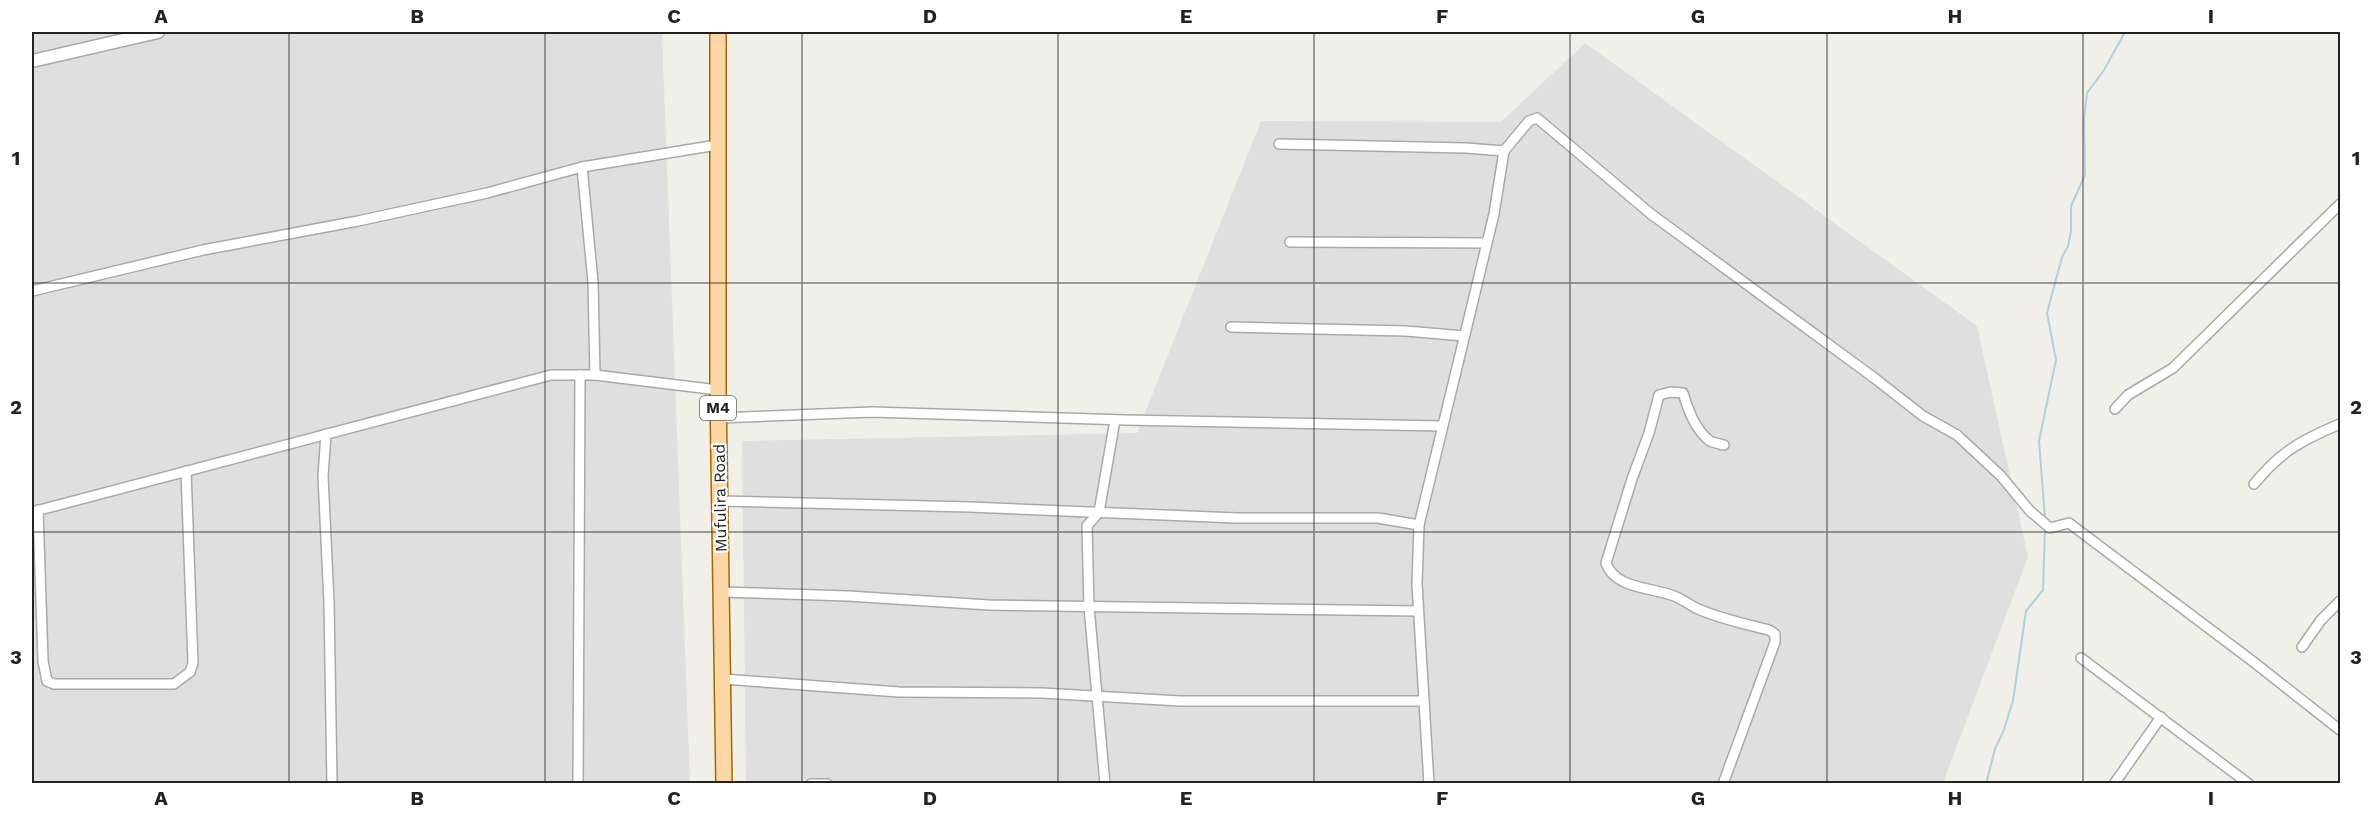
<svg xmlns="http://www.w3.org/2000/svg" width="2372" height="815" font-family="'Work Sans',sans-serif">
	<rect width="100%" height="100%" fill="#f2efe9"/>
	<g fill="#e0dfdf">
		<path d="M32 32H662L690 783H32Z"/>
		<path d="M1585 43 1977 326 2028 557 1943 783H746L742 441 1137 433 1261 121 1501 122Z"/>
	</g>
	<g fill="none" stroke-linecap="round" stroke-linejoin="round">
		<g stroke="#aad3df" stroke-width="2">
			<path d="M2045 519 2039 441 2056 360 2047 313 2062 257 2068 246 2071 231V206L2085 175 2084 119 2087 93 2104 70 2125 32"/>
			<path d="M1986 784 1995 749 2003 732 2013 701 2026 611 2043 590 2045 528"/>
		</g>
		<g stroke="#a9a9a9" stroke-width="12">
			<g id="minor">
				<path d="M1279 144 1466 148 1504 151"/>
				<path d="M582 167 593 282 595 375"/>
				<path d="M1290 242 1486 243"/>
				<path d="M32 291 203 250 358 221 487 193 582 167 717 145"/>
				<path d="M1231 327 1406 331 1464 336"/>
				<path d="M2115 409 2128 395 2173 368 2340 204"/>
				<path d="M718 418 872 412 1125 420 1442 426"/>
				<path d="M326 434 323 476 329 602 332 784"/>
				<path d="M2254 484C2281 451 2302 440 2340 424"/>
				<path d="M720 501 970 507 1237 518H1378L1419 525"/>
				<path d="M38 510 43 661 47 681 54 684H174L190 672 193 663 186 471"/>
				<path d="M32 512 551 375H595L718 390"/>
				<path d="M721 592 848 596 989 605 1418 611"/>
				<path d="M2302 647 2321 620 2340 601"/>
				<path d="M2081 658 2249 784"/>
				<path d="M723 679 899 692 1042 693 1180 701H1424"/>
				<path d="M578 784 580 375"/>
				<path d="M811 784H827"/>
				<path d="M1105 784 1089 607 1087 526 1099 512 1115 420"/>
				<path d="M1429 784 1417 584 1419 525 1494 214 1504 151 1529 121 1537 118 1651 214 1873 377 1923 416 1957 435 2001 476 2030 511 2050 528 2069 523 2251 660 2340 730"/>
				<path d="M1723 784 1775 642V634L1769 630C1745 624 1721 619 1698 609 1690 605 1682 599 1674 596 1651 587 1615 589 1606 563L1632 479 1649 433 1659 395 1671 392 1683 393C1688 409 1695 430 1710 441 1714 443 1720 444 1724 445"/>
				<path d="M2114 784 2161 717"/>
			</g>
		</g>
		<g stroke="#a9a9a9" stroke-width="15">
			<path id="tertiary" d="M32 61 158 32"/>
		</g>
		<g stroke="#a06b00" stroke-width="18">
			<path id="primary" d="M718 32V390L724 784"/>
		</g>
		<use href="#minor" stroke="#fff" stroke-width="9"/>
		<use href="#tertiary" stroke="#fff" stroke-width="12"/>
		<use href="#primary" stroke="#fcd6a4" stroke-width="15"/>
	</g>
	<path fill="none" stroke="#222" stroke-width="1.5" stroke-opacity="0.55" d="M289 32V784M545 32V784M802 32V784M1058 32V784M1314 32V784M1570 32V784M1827 32V784M2083 32V784M32 283H2340M32 532H2340"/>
	<g text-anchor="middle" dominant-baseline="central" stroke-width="4.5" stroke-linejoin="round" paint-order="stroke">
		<rect fill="#fff" stroke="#646464" stroke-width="1.5" x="700" y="396" width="36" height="24" rx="4.5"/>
		<g font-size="15" font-weight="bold" fill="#222">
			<text x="718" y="408">M4</text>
		</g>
		<g font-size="16" fill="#222" stroke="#fff">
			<text transform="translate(720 498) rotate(-91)">Mufulira Road</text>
		</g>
	</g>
	<rect width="2372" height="815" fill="none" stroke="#ffffff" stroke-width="66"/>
	<rect x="33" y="33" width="2306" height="749" fill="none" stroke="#222" stroke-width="2"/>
	<g font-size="20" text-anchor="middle" font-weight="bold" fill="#222">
		<text x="161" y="23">A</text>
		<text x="417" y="23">B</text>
		<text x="674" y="23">C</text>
		<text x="930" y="23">D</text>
		<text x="1186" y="23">E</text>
		<text x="1442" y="23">F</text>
		<text x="1698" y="23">G</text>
		<text x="1955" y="23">H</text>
		<text x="2211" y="23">I</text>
		<text x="16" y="165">1</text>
		<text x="2356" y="165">1</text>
		<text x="16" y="414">2</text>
		<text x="2356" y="414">2</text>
		<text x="16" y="664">3</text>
		<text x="2356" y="664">3</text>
		<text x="161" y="805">A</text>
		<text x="417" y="805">B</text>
		<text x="674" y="805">C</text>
		<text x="930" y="805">D</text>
		<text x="1186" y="805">E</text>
		<text x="1442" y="805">F</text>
		<text x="1698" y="805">G</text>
		<text x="1955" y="805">H</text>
		<text x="2211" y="805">I</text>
	</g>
</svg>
